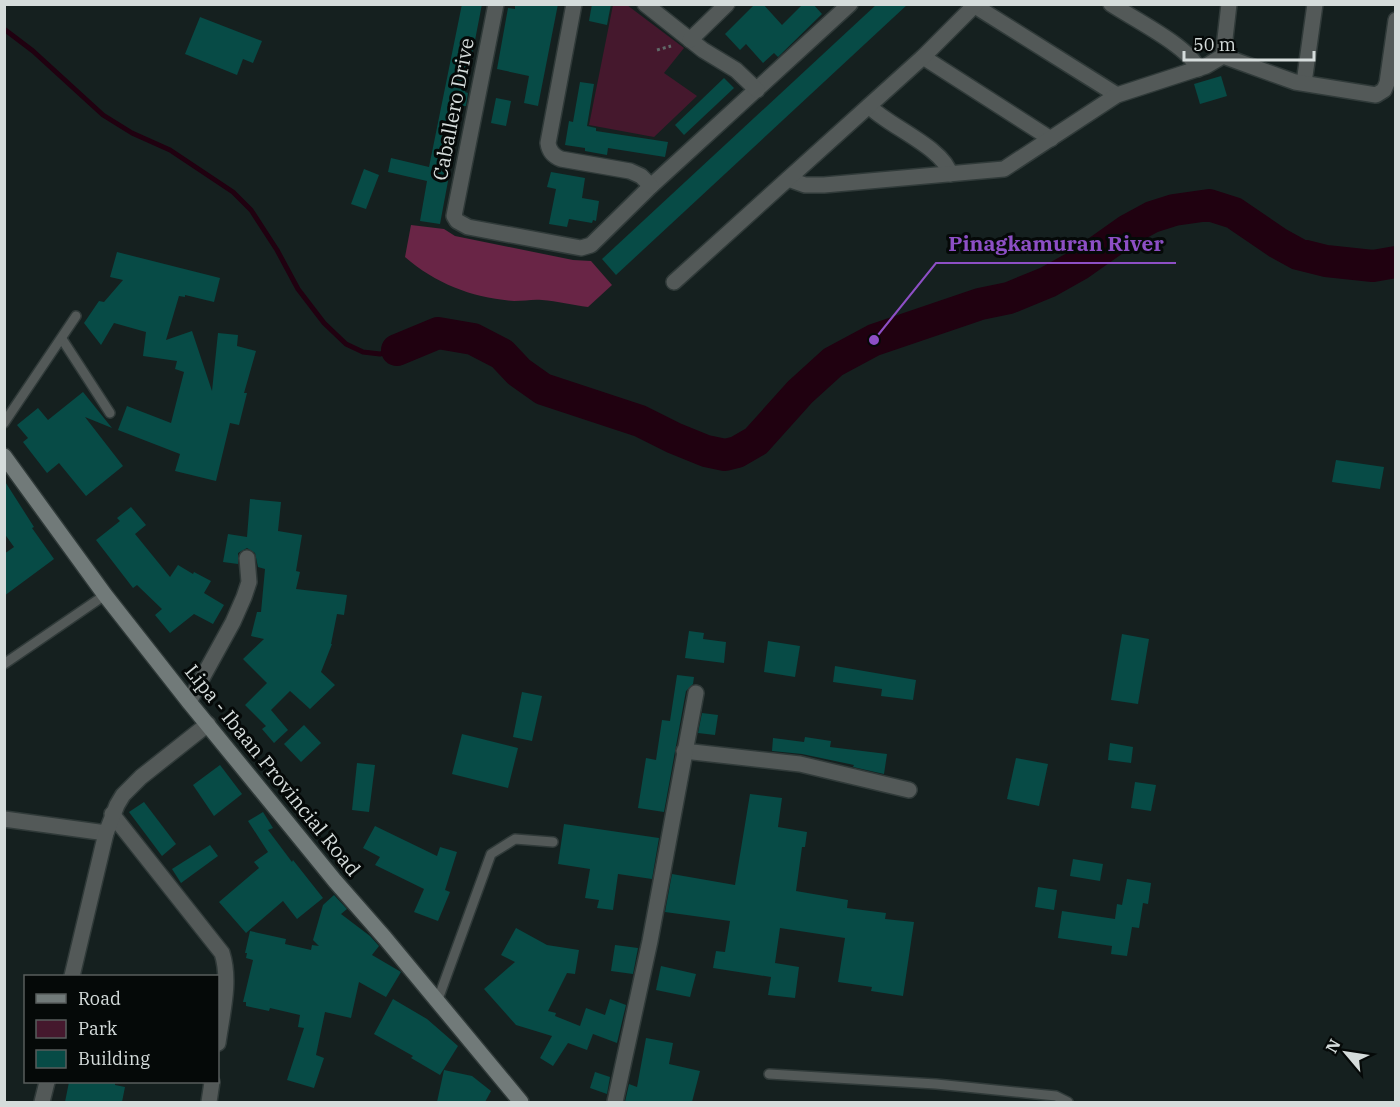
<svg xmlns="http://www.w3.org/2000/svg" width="1400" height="1107" font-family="'IBM Plex Serif',serif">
	<rect width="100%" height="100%" fill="#15201f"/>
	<path fill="#45182d" d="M613 5H627L684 48 664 73 697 96 654 137 589 125Z"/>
	<path fill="#692546" d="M411 225 444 229 455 236 573 260 591 261 612 285 588 307C573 305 557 301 542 300 533 299 524 301 514 301 473 298 436 284 405 257Z"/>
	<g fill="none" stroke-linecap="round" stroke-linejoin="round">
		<path stroke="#200110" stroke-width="5" d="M4 29 33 51 103 115 132 133 170 150 233 192 251 210 277 250 298 289 324 323 346 344 363 352 380 354 397 350"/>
		<path stroke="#200110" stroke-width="32" d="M397 350 438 333 473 339 502 354 519 372 543 389 640 421 674 438 706 451 725 455 737 452 756 441 800 392 833 362 874 340 980 304 1009 298 1048 282 1080 264 1128 230 1152 217 1174 210 1209 205 1234 213 1278 243 1298 254 1326 261 1373 266 1396 262"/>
	</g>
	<g fill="#074b46">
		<path d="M462 4H482L465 92 468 93 466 106H462L440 224 420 221 427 181 388 172 391 158 429 167Z"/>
		<path d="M515 4H558L538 106 524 103 529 76 497 69 508 8 515 9Z"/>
		<path d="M592 4H611L607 25 589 21Z"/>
		<path d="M755 4H763L782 25 803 4H813L822 14 778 57 774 53 763 63 746 44 740 50 725 34Z"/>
		<path d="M877 4H908L616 275 602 259Z"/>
		<path d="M200 17 262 41 253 63 243 59 237 75 185 54Z"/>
		<path d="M1221 76 1227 96 1200 104 1194 84Z"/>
		<path d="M724 78 734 88 684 135 675 125Z"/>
		<path d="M580 82 594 84 587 126 596 128V131L668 142 665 157 608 148 607 155 585 151V148L565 145 569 121 573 122Z"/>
		<path d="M496 98 511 101 506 126 491 123Z"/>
		<path d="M364 169 379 175 366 209 351 204Z"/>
		<path d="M551 172 585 178 582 198 599 201 596 221 593 220 592 223 569 219 567 227 549 224 556 189 547 187Z"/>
		<path d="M117 252 220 278 214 302 185 295V297L179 296 166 340 192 331 212 391 218 333 238 335 237 346 256 351 244 393H247L239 425 230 423 216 481 175 471 180 454 118 430 127 406 171 423 184 372 175 369 177 361 143 356 146 332 114 323 101 345 84 323 99 301 104 302 123 280 110 277Z"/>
		<path d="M83 392 112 428 85 417 123 466 86 496 59 463 47 473 23 442 28 438 17 425 38 408 48 420Z"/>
		<path d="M1336 460 1384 467 1380 489 1332 482Z"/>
		<path d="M4 480 34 527 32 528 54 559 4 596V554L14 547 4 533Z"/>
		<path d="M250 499 281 502 278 531 302 535 296 571 300 572 296 589 347 595 344 615 337 614 331 644H332L321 672 335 685 310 709 290 691 271 710 288 730 274 743 262 729 266 726 245 705 267 683 243 659 264 639 251 636 257 612H261L265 569 258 567 255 553 247 548 238 553V564L223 562 228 534 247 537Z"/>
		<path d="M131 507 146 525 135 534 170 577 178 565 193 574 194 572 211 581 204 593 224 605 213 624 194 614 170 633 155 615 162 609 137 585 133 588 96 540 120 521 117 518Z"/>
		<path d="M689 631 704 633 703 639 726 642 724 663 685 658Z"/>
		<path d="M1122 634 1149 639 1138 704 1111 700Z"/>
		<path d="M768 641 800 646 795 677 764 672Z"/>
		<path d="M835 666 916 680 913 700 881 696 882 689 833 682Z"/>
		<path d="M677 675 694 677 693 684 686 691 664 812 638 808 646 758 656 760 662 720 670 721Z"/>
		<path d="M522 692 542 696 532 741 513 737Z"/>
		<path d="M702 713 718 715 715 735 698 733Z"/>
		<path d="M304 725 321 743 301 762 284 744Z"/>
		<path d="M462 734 518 748 508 788 452 774Z"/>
		<path d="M805 737 831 741 830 747 887 754 884 774 853 767 854 765 802 754 772 751 773 738 804 742Z"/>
		<path d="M1110 743 1133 747 1131 763 1108 760Z"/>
		<path d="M1016 758 1048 764 1039 806 1007 799Z"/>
		<path d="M357 763 375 765 369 812 352 810Z"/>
		<path d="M220 765 242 794 214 816 193 785Z"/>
		<path d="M1135 782 1156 785 1151 811 1131 808Z"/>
		<path d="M750 794 782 798 778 827 807 832 805 847H802L796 891 848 900 847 908 886 913 885 919 914 922 903 996 871 991 872 987 838 982 845 938 780 928 775 963 799 967 795 998 768 995 771 977 713 968 716 951 725 952 730 921 665 912 672 874 735 885Z"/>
		<path d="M144 802 176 844 162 856 129 812Z"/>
		<path d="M263 812 273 828 268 830 292 862 293 860 323 898 297 919 283 901 246 933 219 902 259 868 254 862 268 852 248 821Z"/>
		<path d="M564 824 659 838 652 879 618 874 613 910 597 908 599 900 585 898 590 869 558 864Z"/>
		<path d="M375 826 437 856 440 847 457 852 445 890 450 892 438 921 414 912 424 889 375 865 380 857 363 848Z"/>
		<path d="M210 845 218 856 181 883 172 869Z"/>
		<path d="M1073 859 1103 864 1100 881 1070 876Z"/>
		<path d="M1127 879 1151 883 1148 904 1143 903 1139 928 1132 927 1127 956 1111 954 1112 946 1058 938 1062 911 1115 919 1117 904 1122 905Z"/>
		<path d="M1038 887 1057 890 1054 910 1035 907Z"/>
		<path d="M334 895 347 909 341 914 370 936 379 946 372 955 401 972 386 997 359 982 351 1018 325 1012 316 1055 324 1058 314 1088 287 1080 304 1028 298 1027 300 1015 270 1008 269 1011 246 1006V1002H243L253 960 246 958 247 953H245L250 931 286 939 285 944 311 950 312 945 319 946 313 940 323 905Z"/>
		<path d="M516 928 547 945 579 950 575 974 567 973 548 1011 556 1013 555 1016 580 1026 586 1008 605 1015 610 999 626 1005 617 1043 593 1034 587 1050 568 1043 553 1066 540 1058 552 1036 516 1025 484 989 515 962 501 955Z"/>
		<path d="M615 945 638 948 633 974 611 971Z"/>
		<path d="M661 966 696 974 690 997 656 990Z"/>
		<path d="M393 999 427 1019 458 1046 440 1075 411 1058 413 1056 374 1034Z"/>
		<path d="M646 1038 673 1043 669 1064 700 1071 692 1102H625L629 1084 637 1087Z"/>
		<path d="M444 1070 472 1076 491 1091 485 1102H437Z"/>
		<path d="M595 1072 610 1077 607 1094 590 1088Z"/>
		<path d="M69 1082H115V1085L125 1087 122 1102H65Z"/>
	</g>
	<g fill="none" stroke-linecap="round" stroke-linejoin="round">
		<g stroke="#303a39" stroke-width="12">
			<g id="service">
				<path d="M62 339 110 413"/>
				<path d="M4 423 76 316"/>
				<path d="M4 664 105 595"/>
				<path d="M437 1002 491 854 515 839 553 842"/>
				<path d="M769 1074 936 1084 1056 1096 1068 1102"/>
			</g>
		</g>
		<g stroke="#303a39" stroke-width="18">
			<g id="minor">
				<path d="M496 4 454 216 457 221 468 227 581 248 591 245 651 186 850 4"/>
				<path d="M574 4 548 143C549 151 553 156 561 159L630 171 641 176 651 186"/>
				<path d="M645 4 703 50 736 70 757 90"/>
				<path d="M1111 4C1132 18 1190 47 1198 69"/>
				<path d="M975 6 1117 95"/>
				<path d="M690 40 727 4"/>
				<path d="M1223 56 1229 4"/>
				<path d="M923 57 1051 139"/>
				<path d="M1304 83 1315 4"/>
				<path d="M869 106C888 126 944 148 950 174"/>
				<path d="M788 179 805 185H824L1004 169 1117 95 1206 66 1223 56 1295 82 1376 95 1384 90 1387 83 1396 20"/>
				<path d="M674 282 923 57 976 4"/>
				<path d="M189 702 233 622 244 597 249 582 247 558"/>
				<path d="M684 751 800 764 909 790"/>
				<path d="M112 814 222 953C231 981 222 1014 218 1043"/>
				<path d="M4 819 106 833"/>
				<path d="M72 976 106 833 117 805 123 795 141 777 208 724"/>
				<path d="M42 1102 47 1082"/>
				<path d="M209 1102 212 1082"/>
				<path d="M615 1102 650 941 696 693"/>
			</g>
		</g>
		<g stroke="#303a39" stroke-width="18">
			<path id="secondary" d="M4 456 105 595 189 702 335 881 385 938 521 1102"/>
		</g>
		<path stroke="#606968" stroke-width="3" stroke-dasharray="3 3" stroke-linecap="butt" d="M657 50 671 46"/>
		<use href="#service" stroke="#535958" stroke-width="9"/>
		<use href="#minor" stroke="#535958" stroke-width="15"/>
		<use href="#secondary" stroke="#717a79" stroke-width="15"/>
	</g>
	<g text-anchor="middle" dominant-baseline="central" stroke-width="6" stroke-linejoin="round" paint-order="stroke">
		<g font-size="20" fill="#d5dcdb" stroke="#050908">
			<text transform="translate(453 109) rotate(-79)">Caballero Drive</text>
			<text transform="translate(273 770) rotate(51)">Lipa - Ibaan Provincial Road</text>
		</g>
	</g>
	<path fill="none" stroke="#8d4fc5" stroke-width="2" d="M874 340L936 263H1176"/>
	<circle fill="#8d4fc5" stroke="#050908" stroke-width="2" cx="874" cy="340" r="6"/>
	<g font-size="21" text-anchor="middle" font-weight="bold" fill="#8d4fc5" stroke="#050908" stroke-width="6" stroke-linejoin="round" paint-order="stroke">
		<text x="1056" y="251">Pinagkamuran River</text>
	</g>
	<rect width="1400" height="1107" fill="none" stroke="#d5dcdb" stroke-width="12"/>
	<rect x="24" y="975" width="195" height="108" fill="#050908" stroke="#585d5c" stroke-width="1.5"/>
	<rect x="36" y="994" width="30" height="9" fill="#717a79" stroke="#585d5c" stroke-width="1.5"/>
	<text x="78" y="1005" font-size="18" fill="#d5dcdb">Road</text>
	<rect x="36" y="1020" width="30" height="18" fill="#45182d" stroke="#585d5c" stroke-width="1.5"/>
	<text x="78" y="1035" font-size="18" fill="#d5dcdb">Park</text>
	<rect x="36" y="1050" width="30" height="18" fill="#074b46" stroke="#585d5c" stroke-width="1.5"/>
	<text x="78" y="1065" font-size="18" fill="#d5dcdb">Building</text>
	<g transform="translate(1346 1053) rotate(299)" stroke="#050908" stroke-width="4.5" paint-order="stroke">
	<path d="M0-4.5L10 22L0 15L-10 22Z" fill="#d5dcdb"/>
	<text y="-9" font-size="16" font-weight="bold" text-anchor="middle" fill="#d5dcdb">N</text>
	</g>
	<path d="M1184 51v9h130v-9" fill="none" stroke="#d5dcdb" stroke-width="3"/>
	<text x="1193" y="51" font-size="18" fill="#d5dcdb" stroke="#050908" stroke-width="4.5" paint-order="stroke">50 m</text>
</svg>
